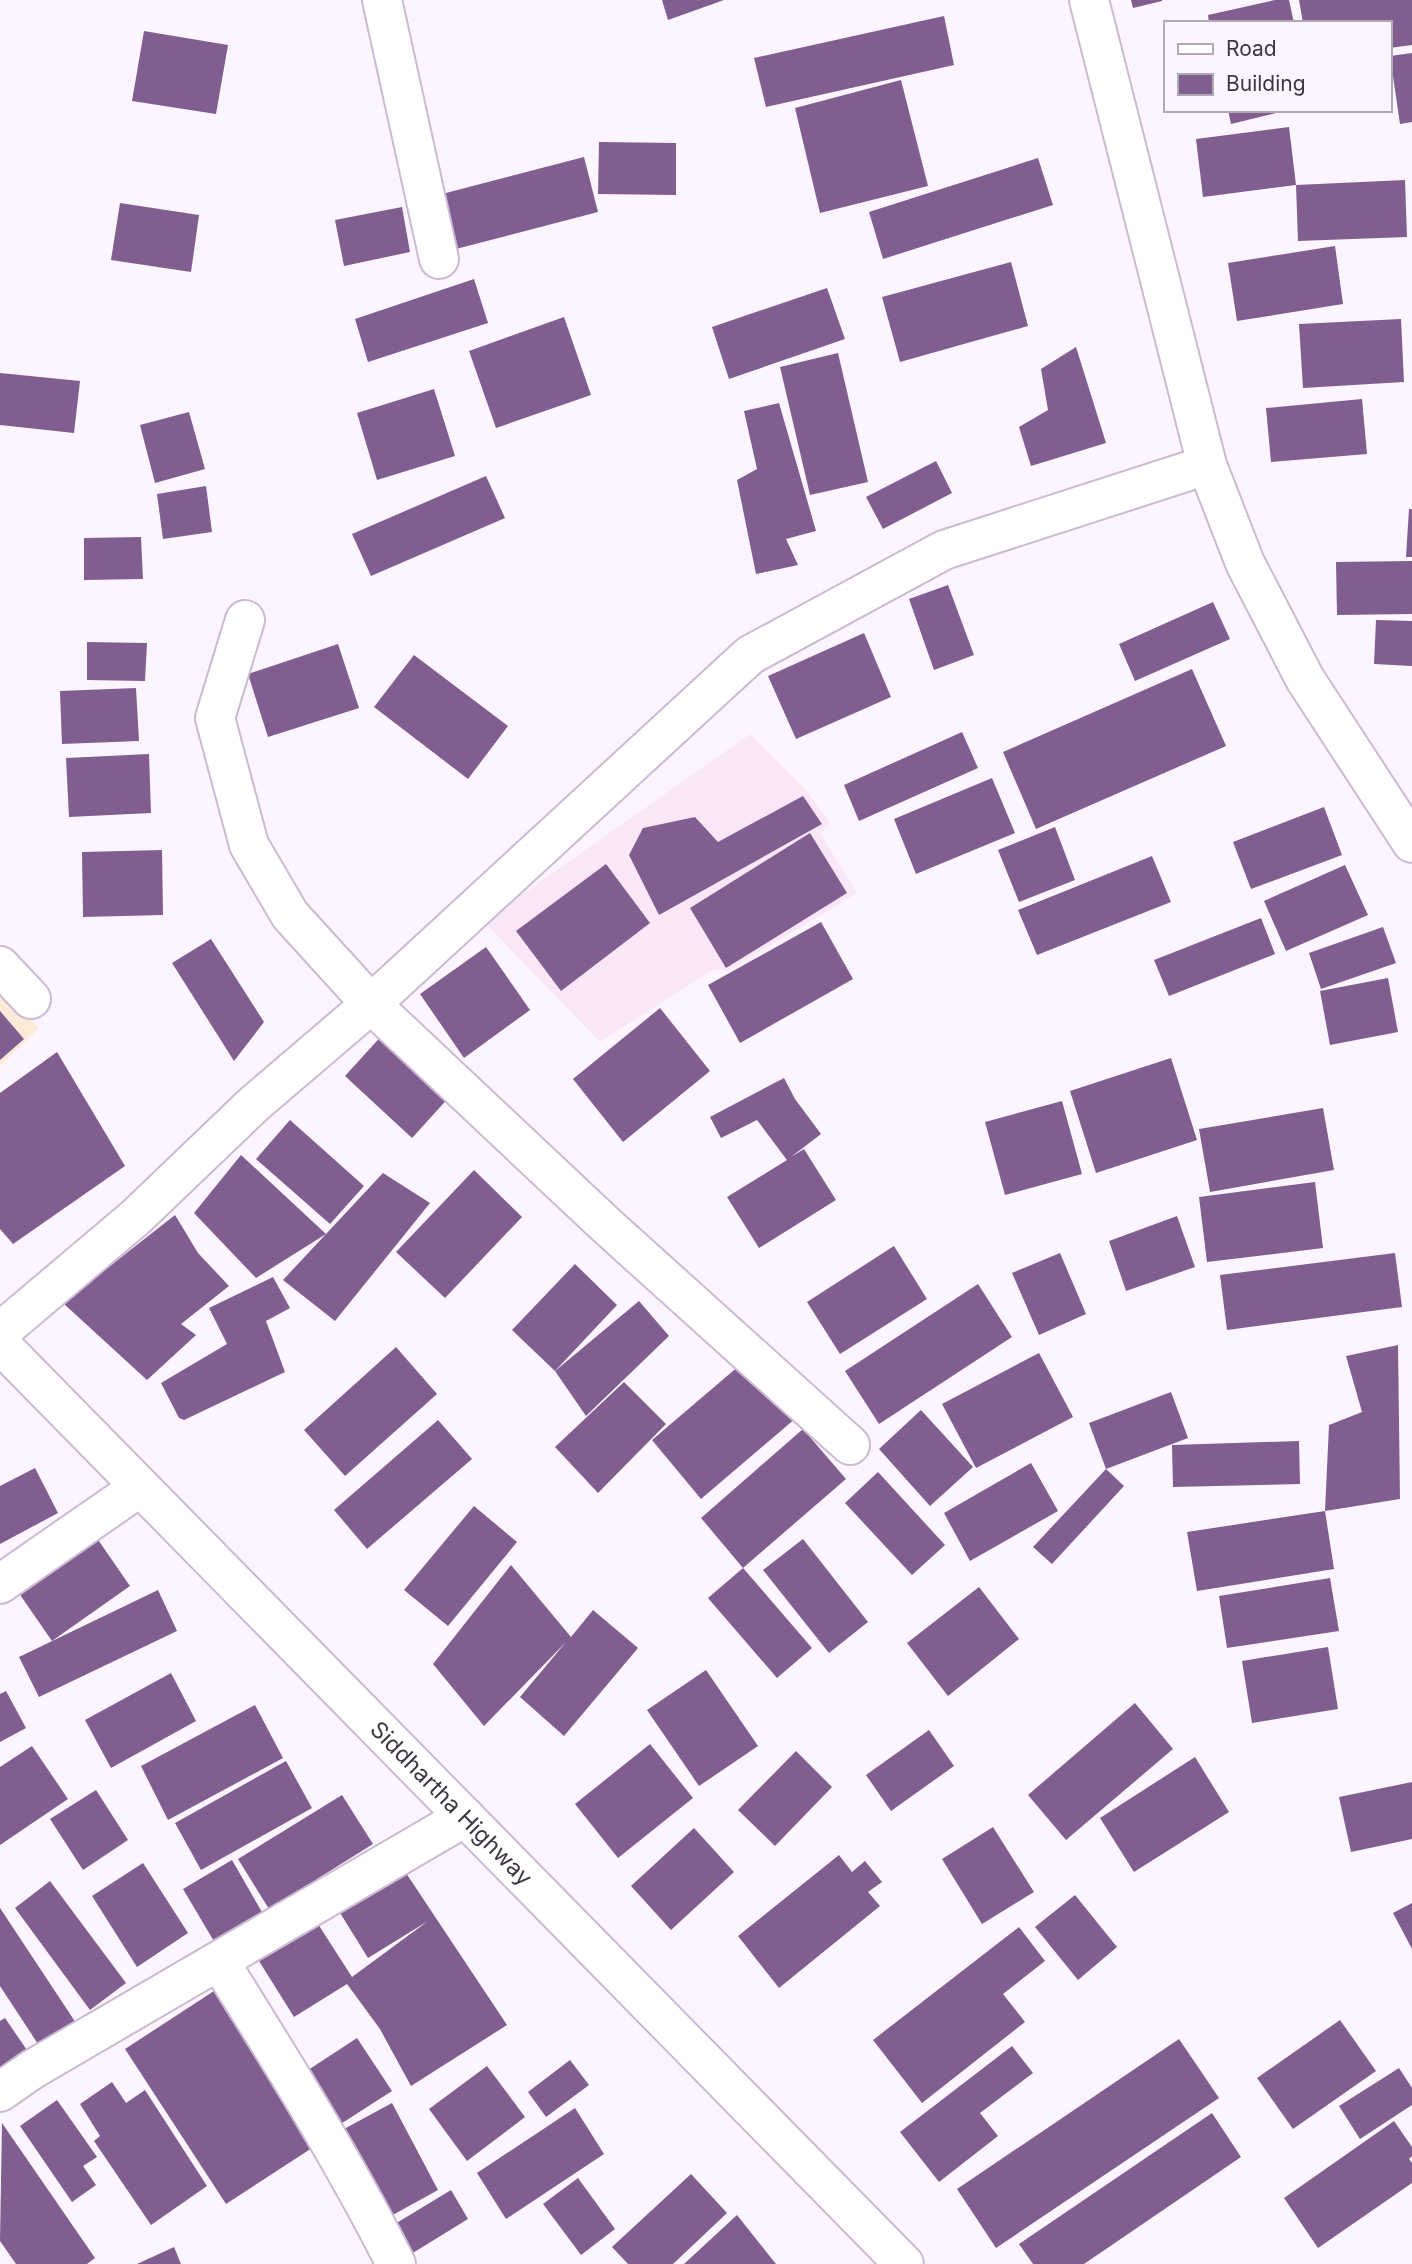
<svg xmlns="http://www.w3.org/2000/svg" width="1412" height="2264" font-family="Inter,sans-serif">
	<rect width="100%" height="100%" fill="#fcf5ff"/>
	<path fill="#fcead9" d="M0 986 39 1028 0 1066Z"/>
	<path fill="#f9e7f8" d="M750 734 806 790 830 823 820 833 857 893 728 971 714 969 600 1042 487 925 517 898Z"/>
	<g fill="#815e90">
		<path d="M662 0H724L668 20Z"/>
		<path d="M1131 0H1162V1L1133 8Z"/>
		<path d="M1275 0H1289L1294 23H1209L1208 15Z"/>
		<path d="M1299 0H1412V45L1389 48V23H1303Z"/>
		<path d="M944 16 954 65 766 107 754 58Z"/>
		<path d="M144 31 228 45 216 114 132 101Z"/>
		<path d="M1412 53V122L1400 124 1390 56Z"/>
		<path d="M901 80 928 186 820 213 795 108Z"/>
		<path d="M1228 110H1284V111L1231 124Z"/>
		<path d="M1289 127 1296 185 1203 197 1196 139Z"/>
		<path d="M599 142 676 143V195L598 194Z"/>
		<path d="M584 157 598 212 456 249 442 194Z"/>
		<path d="M1038 158 1053 205 883 259 869 212Z"/>
		<path d="M1405 180 1407 237 1298 241 1296 185Z"/>
		<path d="M120 203 199 215 191 272 111 260Z"/>
		<path d="M402 207 410 252 344 266 335 220Z"/>
		<path d="M1335 246 1343 304 1237 321 1228 263Z"/>
		<path d="M1011 262 1028 326 900 362 882 297Z"/>
		<path d="M474 279 488 323 368 362 355 319Z"/>
		<path d="M827 288 845 339 729 379 712 327Z"/>
		<path d="M564 317 591 395 496 428 469 351Z"/>
		<path d="M1401 319 1404 382 1303 388 1299 324Z"/>
		<path d="M1076 347 1106 443 1031 466 1019 427 1048 410 1041 369Z"/>
		<path d="M838 353 868 482 810 495 780 367Z"/>
		<path d="M0 373 80 381 74 433 0 425Z"/>
		<path d="M434 389 455 456 377 480 357 413Z"/>
		<path d="M1362 399 1367 454 1271 462 1266 408Z"/>
		<path d="M779 403 816 531 786 539 798 565 756 574 737 480 757 469 744 411Z"/>
		<path d="M189 412 205 469 155 483 140 425Z"/>
		<path d="M936 461 952 493 883 529 866 497Z"/>
		<path d="M486 476 505 518 371 576 352 534Z"/>
		<path d="M206 486 212 532 163 539 157 494Z"/>
		<path d="M1409 509H1412V557H1406Z"/>
		<path d="M141 537 143 579 84 580V538Z"/>
		<path d="M1412 561V614L1337 615 1336 562Z"/>
		<path d="M948 585 974 655 934 670 909 599Z"/>
		<path d="M1213 602 1230 639 1135 681 1119 644Z"/>
		<path d="M1376 620 1412 621V666L1374 664Z"/>
		<path d="M864 633 891 697 796 739 768 676Z"/>
		<path d="M87 642 147 643 145 681 87 680Z"/>
		<path d="M338 644 359 708 268 737 248 674Z"/>
		<path d="M414 655 508 726 468 779 374 707Z"/>
		<path d="M1192 669 1226 746 1036 829 1003 752Z"/>
		<path d="M136 688 139 741 62 744 60 691Z"/>
		<path d="M962 732 978 768 859 821 844 785Z"/>
		<path d="M149 754 151 813 69 817 66 758Z"/>
		<path d="M992 778 1015 833 916 874 894 819Z"/>
		<path d="M803 796 822 824 659 915 629 855 643 828 695 817 718 842Z"/>
		<path d="M1324 807 1342 855 1251 889 1233 842Z"/>
		<path d="M1055 827 1075 880 1019 902 998 850Z"/>
		<path d="M810 833 847 893 726 968 690 908Z"/>
		<path d="M162 850 163 915 83 917 82 852Z"/>
		<path d="M1152 856 1171 902 1037 955 1018 910Z"/>
		<path d="M606 864 650 923 561 991 516 931Z"/>
		<path d="M1345 865 1368 915 1286 951 1264 901Z"/>
		<path d="M1261 918 1275 954 1169 996 1154 960Z"/>
		<path d="M821 922 853 979 740 1043 708 985Z"/>
		<path d="M1383 927 1396 963 1321 989 1309 953Z"/>
		<path d="M211 939 264 1022 234 1061 172 963Z"/>
		<path d="M486 947 530 1010 464 1058 420 994Z"/>
		<path d="M1388 978 1398 1032 1330 1045 1320 991Z"/>
		<path d="M660 1008 710 1071 623 1142 573 1079Z"/>
		<path d="M0 1011 24 1039 0 1060Z"/>
		<path d="M385 1032 452 1094 412 1138 345 1076Z"/>
		<path d="M57 1052 125 1166 13 1244 0 1229V1093Z"/>
		<path d="M1171 1058 1197 1140 1096 1173 1070 1091Z"/>
		<path d="M784 1078 795 1099 821 1134 791 1157 804 1149 836 1200 759 1248 727 1197 787 1160 757 1120 721 1138 710 1117Z"/>
		<path d="M1062 1101 1082 1174 1005 1195 985 1122Z"/>
		<path d="M1323 1108 1334 1170 1210 1192 1199 1129Z"/>
		<path d="M290 1120 364 1186 330 1224 256 1159Z"/>
		<path d="M241 1155 326 1234 256 1278 194 1213Z"/>
		<path d="M474 1170 522 1217 445 1298 396 1252Z"/>
		<path d="M383 1173 430 1203 335 1321 283 1280Z"/>
		<path d="M1315 1182 1323 1248 1207 1262 1199 1197Z"/>
		<path d="M175 1215 198 1253 229 1286 181 1324 196 1335 147 1380 63 1303Z"/>
		<path d="M1177 1216 1195 1267 1126 1291 1109 1241Z"/>
		<path d="M894 1246 927 1299 840 1354 807 1302Z"/>
		<path d="M1060 1253 1086 1314 1039 1335 1012 1273Z"/>
		<path d="M1395 1253 1402 1307 1227 1330 1220 1275Z"/>
		<path d="M575 1264 617 1305 555 1371 512 1330Z"/>
		<path d="M273 1277 290 1308 266 1321 285 1372 184 1420 179 1418 161 1383 227 1344 209 1308Z"/>
		<path d="M978 1284 1012 1337 879 1424 845 1371Z"/>
		<path d="M639 1301 669 1336 586 1416 555 1371Z"/>
		<path d="M1398 1345 1400 1499 1325 1511 1329 1425 1362 1412 1346 1356Z"/>
		<path d="M396 1347 437 1394 345 1476 304 1430Z"/>
		<path d="M1039 1353 1073 1417 976 1468 942 1404Z"/>
		<path d="M747 1359 796 1418 701 1499 652 1440Z"/>
		<path d="M624 1382 666 1424 598 1493 555 1447Z"/>
		<path d="M1171 1392 1188 1438 1106 1469 1089 1423Z"/>
		<path d="M921 1410 973 1467 930 1506 879 1449Z"/>
		<path d="M438 1420 472 1459 367 1549 334 1510Z"/>
		<path d="M803 1429 846 1479 743 1568 701 1518Z"/>
		<path d="M1299 1441 1300 1484 1173 1487 1172 1445Z"/>
		<path d="M1031 1463 1058 1511 970 1561 944 1513Z"/>
		<path d="M35 1468 58 1513 0 1544V1486Z"/>
		<path d="M1106 1469 1124 1486 1052 1564 1033 1547Z"/>
		<path d="M878 1472 945 1545 912 1575 845 1503Z"/>
		<path d="M474 1506 517 1542 448 1626 404 1590Z"/>
		<path d="M1325 1511 1334 1569 1197 1591 1187 1532Z"/>
		<path d="M94 1534 130 1586 52 1641 16 1589Z"/>
		<path d="M803 1539 868 1622 829 1653 763 1570Z"/>
		<path d="M511 1565 571 1637 593 1610 638 1648 564 1736 520 1697 566 1642 484 1726 433 1664Z"/>
		<path d="M743 1568 812 1648 777 1678 708 1598Z"/>
		<path d="M1330 1578 1339 1631 1227 1648 1219 1596Z"/>
		<path d="M979 1587 1019 1639 948 1696 907 1643Z"/>
		<path d="M158 1590 177 1631 39 1697 19 1657Z"/>
		<path d="M1328 1647 1338 1709 1252 1723 1242 1661Z"/>
		<path d="M706 1670 758 1746 699 1786 647 1710Z"/>
		<path d="M171 1673 196 1721 111 1768 85 1720Z"/>
		<path d="M6 1691 26 1728 0 1742V1694Z"/>
		<path d="M1135 1703 1173 1749 1066 1840 1028 1795Z"/>
		<path d="M255 1705 283 1758 168 1820 141 1766Z"/>
		<path d="M929 1730 954 1766 891 1811 866 1775Z"/>
		<path d="M650 1744 693 1798 618 1858 575 1804Z"/>
		<path d="M32 1746 68 1799 0 1845V1767Z"/>
		<path d="M796 1751 832 1787 775 1846 738 1810Z"/>
		<path d="M1195 1757 1229 1812 1134 1872 1100 1818Z"/>
		<path d="M286 1761 312 1808 201 1870 175 1823Z"/>
		<path d="M1412 1782V1839L1351 1852 1339 1797Z"/>
		<path d="M96 1790 128 1840 83 1870 50 1819Z"/>
		<path d="M342 1795 373 1844 269 1909 238 1859Z"/>
		<path d="M993 1827 1034 1892 982 1924 942 1859Z"/>
		<path d="M694 1828 734 1872 671 1930 631 1886Z"/>
		<path d="M839 1855 852 1872 865 1861 882 1882 868 1892 880 1906 779 1988 738 1936Z"/>
		<path d="M232 1860 263 1914 215 1943 183 1889Z"/>
		<path d="M143 1863 188 1933 137 1967 92 1896Z"/>
		<path d="M402 1867 507 2025 411 2086 380 2029 347 1984 294 2017 259 1961 318 1924 352 1977 428 1921 368 1958 337 1908Z"/>
		<path d="M50 1881 126 1983 90 2010 15 1908Z"/>
		<path d="M1075 1895 1117 1947 1078 1980 1035 1927Z"/>
		<path d="M1412 1903V1949L1393 1913Z"/>
		<path d="M0 1908 76 2023 40 2047 0 1986Z"/>
		<path d="M1019 1927 1045 1961 1003 1994 1025 2022 922 2103 873 2040Z"/>
		<path d="M214 1991 315 2146 226 2204 125 2049Z"/>
		<path d="M5 2018 31 2056 0 2076V2021Z"/>
		<path d="M1340 2020 1376 2071 1293 2129 1257 2078Z"/>
		<path d="M357 2038 392 2091 336 2127 302 2074Z"/>
		<path d="M1179 2039 1219 2098 996 2248 957 2189Z"/>
		<path d="M1012 2046 1033 2073 980 2113 998 2136 939 2182 900 2132Z"/>
		<path d="M570 2060 589 2085 546 2117 528 2092Z"/>
		<path d="M487 2066 525 2117 467 2161 429 2109Z"/>
		<path d="M1399 2068 1412 2088V2105L1360 2139 1339 2106Z"/>
		<path d="M112 2082 126 2103 145 2090 207 2186 151 2225 94 2141 100 2136 80 2104Z"/>
		<path d="M57 2100 97 2157 83 2166 96 2185 72 2202 20 2126Z"/>
		<path d="M392 2103 438 2190 391 2216 344 2129Z"/>
		<path d="M575 2108 604 2154 506 2219 477 2173Z"/>
		<path d="M1212 2113 1241 2157 1084 2264H1033L1019 2244Z"/>
		<path d="M1394 2121 1412 2147V2156L1409 2159 1412 2163V2183L1318 2248 1284 2198Z"/>
		<path d="M2 2123 95 2258 87 2264H16L0 2241Z"/>
		<path d="M691 2174 727 2213 673 2264H628L612 2247Z"/>
		<path d="M578 2178 615 2229 581 2255 543 2204Z"/>
		<path d="M451 2190 468 2219 403 2259 385 2230Z"/>
		<path d="M737 2215 776 2264H684Z"/>
		<path d="M174 2247 181 2264H137Z"/>
	</g>
	<g fill="none" stroke-linecap="round" stroke-linejoin="round">
		<g stroke="#cabad2" stroke-width="42">
			<g id="minor">
				<path d="M382 0 439 259"/>
				<path d="M245 620 215 718 249 845 290 915 371 1004 606 1225 850 1445"/>
				<path d="M0 966 31 999"/>
				<path d="M0 1584 140 1487"/>
				<path d="M219 1961C281 2060 343 2159 396 2264"/>
				<path d="M0 2092 33 2069 465 1817"/>
			</g>
		</g>
		<g stroke="#cabad2" stroke-width="42">
			<g id="major">
				<path d="M1089 0 1207 465 1245 563 1305 679 1412 843"/>
				<path d="M0 1332 136 1217 254 1104 371 1004 750 655 944 550 1207 465"/>
			</g>
		</g>
		<g stroke="#cabad2" stroke-width="42">
			<g id="highway">
				<path id="s1" d="M0 1344 904 2264"/>
			</g>
		</g>
		<use href="#minor" stroke="#fff" stroke-width="38"/>
		<use href="#major" stroke="#fff" stroke-width="38"/>
		<use href="#highway" stroke="#fff" stroke-width="38"/>
	</g>
	<g text-anchor="middle" dominant-baseline="central" stroke-width="7" stroke-linejoin="round" paint-order="stroke">
		<g font-size="23" fill="#3e3741" stroke="#fcf5ff">
			<text stroke="none"><textPath href="#s1" startOffset="644">Siddhartha Highway</textPath></text>
		</g>
	</g>
	<rect x="1164" y="21" width="228" height="91" fill="#fcf5ff" stroke="#b0a9b3" stroke-width="2"/>
	<rect x="1178" y="44" width="35" height="10" fill="#ffffff" stroke="#b0a9b3" stroke-width="2"/>
	<text x="1226" y="56" font-size="21" fill="#3e3741">Road</text>
	<rect x="1178" y="74" width="35" height="21" fill="#815e90" stroke="#b0a9b3" stroke-width="2"/>
	<text x="1226" y="91" font-size="21" fill="#3e3741">Building</text>
</svg>
